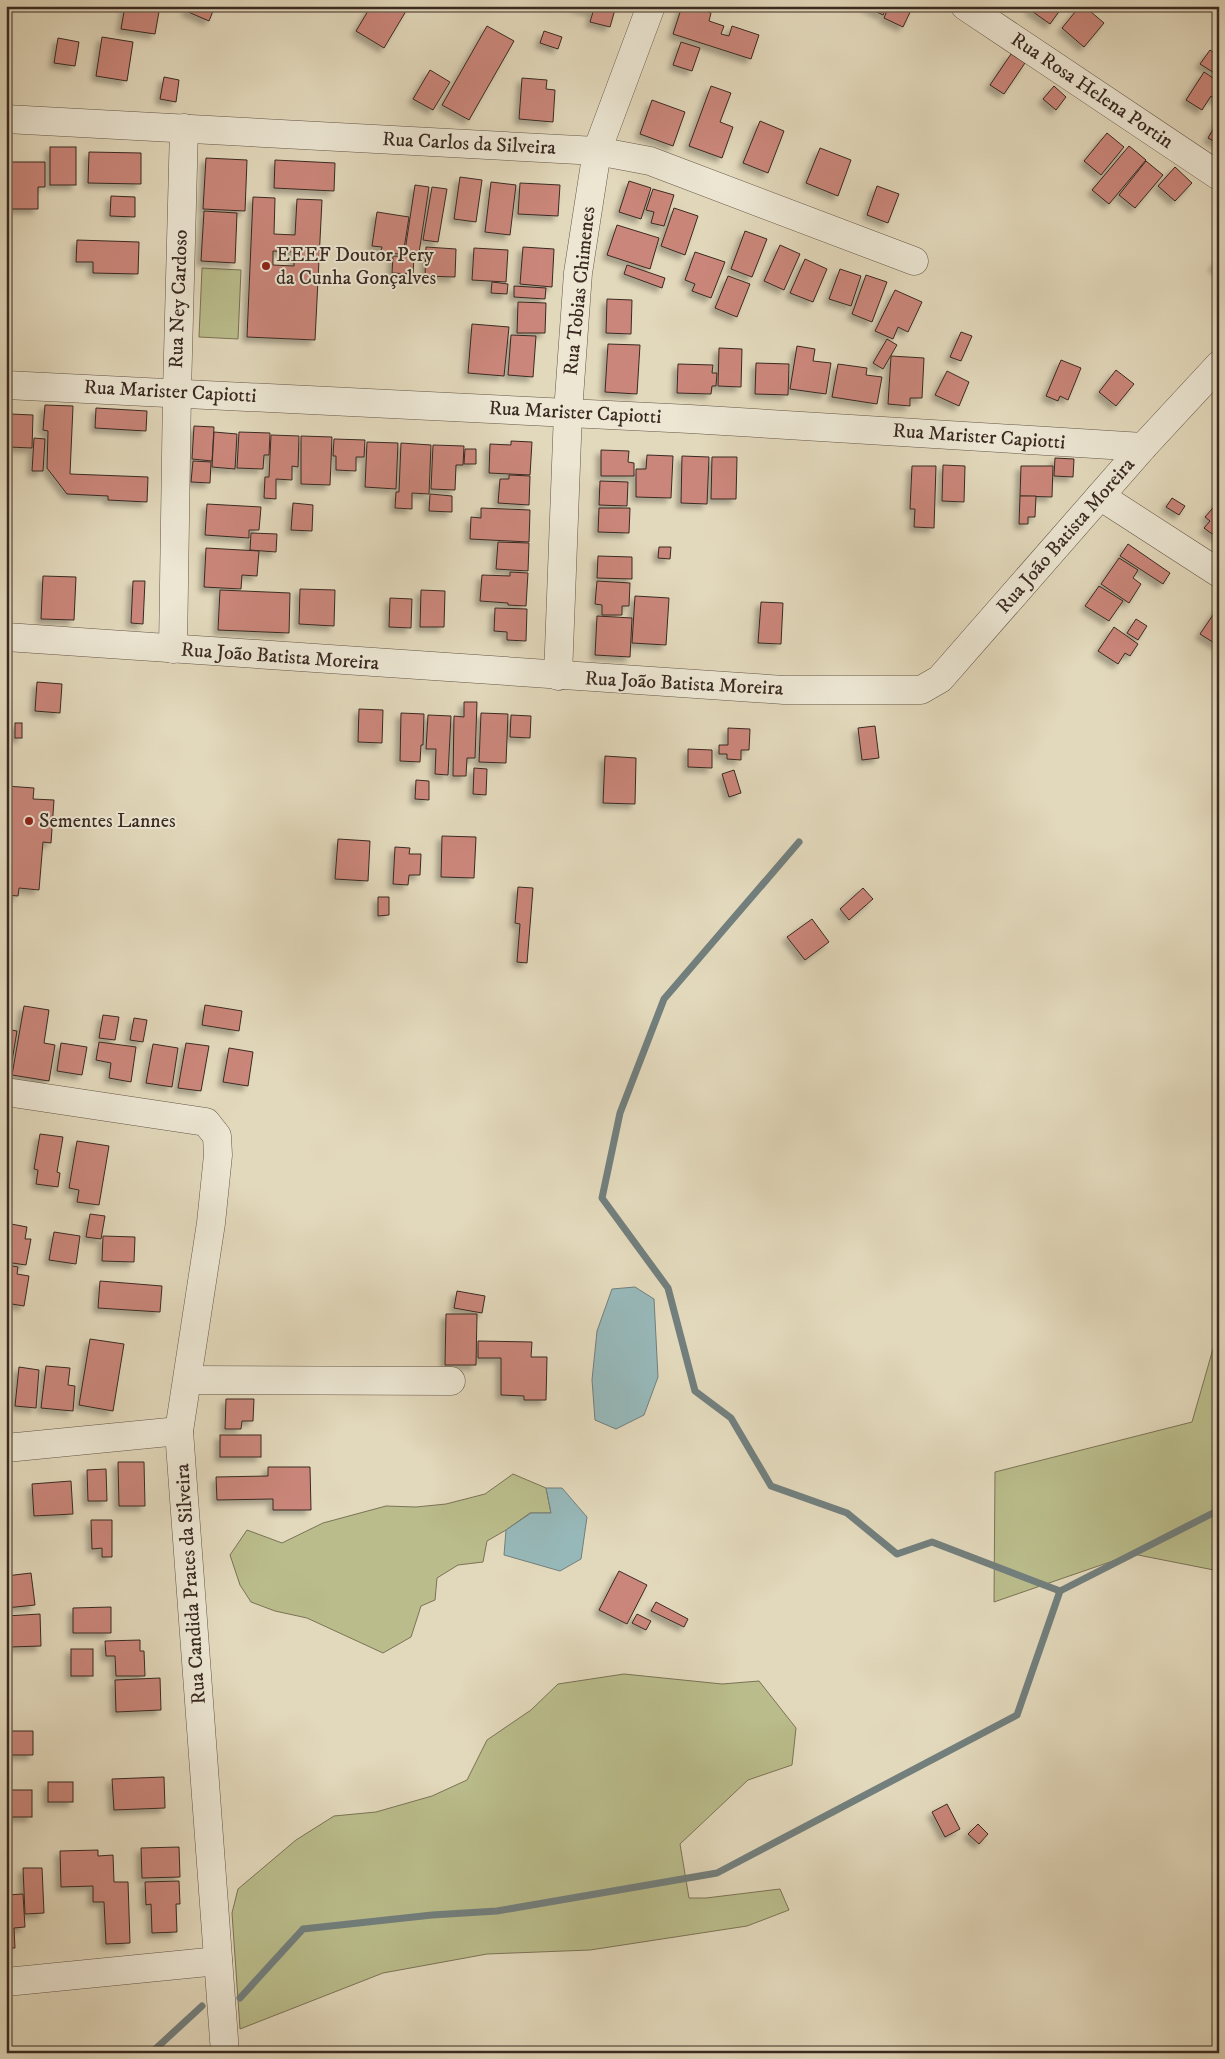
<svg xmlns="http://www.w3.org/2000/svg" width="1225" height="2059" font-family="'IM FELL DW Pica',serif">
	<defs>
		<filter id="shadow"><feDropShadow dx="-4.5" dy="4.5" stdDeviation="2.5" flood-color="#0004"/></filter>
	</defs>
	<rect width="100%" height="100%" fill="#e2d8bb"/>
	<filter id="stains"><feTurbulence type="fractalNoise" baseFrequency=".004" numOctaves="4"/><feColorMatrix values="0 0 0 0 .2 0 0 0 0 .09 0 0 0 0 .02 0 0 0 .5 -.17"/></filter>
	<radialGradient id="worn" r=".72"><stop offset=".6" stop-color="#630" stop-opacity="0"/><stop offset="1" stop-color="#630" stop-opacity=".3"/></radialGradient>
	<g fill="#babc8b" stroke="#7a7356">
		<path d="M202 268 241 270 238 339 199 337Z"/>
		<path d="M1219 1328V1571L1133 1554 994 1602 995 1472 1192 1422Z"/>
		<path d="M513 1474 546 1488 551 1513H530L506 1530 487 1541 483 1562 458 1565 437 1578 435 1600 421 1606 411 1637 383 1653 307 1618 275 1611 251 1602 240 1585 230 1555 247 1530 282 1543 323 1523 386 1506 416 1507 446 1504 485 1494Z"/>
		<path d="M624 1674 722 1684 759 1681 796 1728 792 1765 748 1780 680 1844 689 1898H706L780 1889 789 1910 747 1926 590 1950 487 1954 383 1973 240 2029 232 1913 238 1889 296 1840 334 1816 376 1812 432 1796 467 1780 487 1740 531 1710 558 1684Z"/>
	</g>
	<g fill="#97b8b9" stroke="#727f7d">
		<path d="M635 1287 654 1299 658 1377 644 1415 616 1429 595 1420 592 1380 597 1331 612 1289Z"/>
		<path d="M546 1488H562L587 1517 581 1559 560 1571 504 1555 506 1530 531 1513H551Z"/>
	</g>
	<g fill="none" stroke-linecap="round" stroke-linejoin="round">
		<g stroke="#727f7d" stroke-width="7">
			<path d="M799 842 664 999 620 1113 602 1198 668 1288 695 1391 731 1418 771 1486 847 1513 897 1554 932 1542 1060 1591 1219 1510"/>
			<path d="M240 1998 303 1929 432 1915 497 1911 717 1873 1017 1715 1060 1591"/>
			<path d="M151 2053 202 2006"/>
		</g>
	</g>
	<g fill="#ca867a" stroke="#3a2a22" fill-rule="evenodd" filter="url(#shadow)">
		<path d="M125 6H160L155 34 121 29Z"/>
		<path d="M188 6H215L209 21 186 11Z"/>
		<path d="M371 6H409L384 48 356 31Z"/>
		<path d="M616 6 610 27 590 22 593 12 573 7Z"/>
		<path d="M682 6H690L711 13 709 21 724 26 721 34 729 36 732 26 759 35 751 59 673 34Z"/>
		<path d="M865 6H887L883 15Z"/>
		<path d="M889 6H913L903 27 884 18Z"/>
		<path d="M1031 6H1063L1050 24 1029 9Z"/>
		<path d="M1080 6H1084L1104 23 1084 47 1062 28Z"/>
		<path d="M6 19 9 20 6 37Z"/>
		<path d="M487 26 514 41 469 120 442 105Z"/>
		<path d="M544 31 562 37 558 49 540 43Z"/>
		<path d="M102 37 133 42 127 81 96 76Z"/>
		<path d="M58 38 79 42 75 66 54 63Z"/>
		<path d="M681 42 700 48 692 71 673 65Z"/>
		<path d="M1210 50 1219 56V76L1200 64Z"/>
		<path d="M1011 54 1025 63 1004 94 990 85Z"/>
		<path d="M430 70 450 82 433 110 413 99Z"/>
		<path d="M1204 72 1219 82V102L1211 96 1202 110 1186 100Z"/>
		<path d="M164 77 179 80 176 102 160 99Z"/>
		<path d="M522 78 547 80 546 89 555 90 553 122 519 119Z"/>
		<path d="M711 86 731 93 720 122 733 127 722 158 689 146Z"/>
		<path d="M1054 86 1066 97 1056 110 1043 99Z"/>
		<path d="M652 100 685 112 673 146 640 134Z"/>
		<path d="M1219 119V144L1208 138Z"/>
		<path d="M760 121 784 131 768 173 743 163Z"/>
		<path d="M1107 133 1124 147 1101 175 1084 161Z"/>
		<path d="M1129 146 1146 160 1109 204 1092 190Z"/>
		<rect x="50" y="147" width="26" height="38"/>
		<path d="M820 148 851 160 838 196 806 183Z"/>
		<path d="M89 152 141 153V184L88 183Z"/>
		<path d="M206 158 247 160 245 211 203 209Z"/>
		<path d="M275 160 335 163 334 191 274 188Z"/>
		<path d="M1146 161 1163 175 1135 208 1119 195Z"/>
		<path d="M11 162H45V187H38V209H10Z"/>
		<path d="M1175 167 1192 183 1175 201 1158 186Z"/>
		<path d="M460 177 482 180 476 222 454 219Z"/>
		<path d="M629 181 651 188 641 219 619 212Z"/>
		<path d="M491 182 516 185 510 235 485 232Z"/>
		<path d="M520 183 560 185 558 216 518 214Z"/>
		<path d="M415 185 429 187 419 253 405 251Z"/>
		<path d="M877 186 899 194 888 223 867 215Z"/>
		<path d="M432 187 447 189 438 242 423 240Z"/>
		<path d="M653 189 674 195 664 226 651 223 654 212 646 210Z"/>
		<path d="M111 196 135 197V217L110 216Z"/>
		<path d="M253 197 275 198 274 234 295 235 297 199 322 200 315 340 247 337ZM273 251 294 252V266L273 265Z"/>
		<path d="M674 208 698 216 685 255 661 246Z"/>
		<path d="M204 211 237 213 235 263 201 261Z"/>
		<path d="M377 212 409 217 403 255 381 251 382 247 372 246Z"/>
		<path d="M617 225 659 238 650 269 607 255Z"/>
		<path d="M745 231 767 239 752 277 731 269Z"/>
		<path d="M77 240 139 242 138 274 93 273V262H76Z"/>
		<path d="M780 245 800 254 784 290 764 281Z"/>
		<path d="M426 247 456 249 455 277 425 276Z"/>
		<path d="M523 247 554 249 552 287 520 284Z"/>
		<path d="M474 248 508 250 506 282 472 280Z"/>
		<path d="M695 252 725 262 711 298 692 291 695 284 685 280Z"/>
		<path d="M393 256 414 257 413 274 392 273Z"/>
		<path d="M805 259 827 269 813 302 790 293Z"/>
		<path d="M1219 259V271L1213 266Z"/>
		<path d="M627 265 665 278 662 288 624 274Z"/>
		<path d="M840 269 861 276 851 306 829 299Z"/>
		<path d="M866 275 887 282 872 322 852 314Z"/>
		<path d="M728 276 750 284 737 317 715 308Z"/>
		<path d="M492 282 508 284 507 294 491 293Z"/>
		<path d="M514 286 546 288 545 299 514 297Z"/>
		<path d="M895 290 922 302 908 332 898 327 893 339 875 331Z"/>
		<path d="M607 299 632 300 631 334 606 333Z"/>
		<path d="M518 302 546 303 545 333H517Z"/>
		<path d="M472 324 509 327 504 376 468 373Z"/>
		<path d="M961 332 972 336 961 361 950 357Z"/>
		<path d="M511 335 536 336 533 377 508 375Z"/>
		<path d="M887 339 897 345 883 369 873 363Z"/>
		<path d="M608 344 640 345 637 394 605 392Z"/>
		<path d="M797 346 815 349 813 361 831 363 826 394 790 389Z"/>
		<path d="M719 348 742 349 741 387 718 386Z"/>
		<path d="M891 356 924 358 922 398H910V406L888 404Z"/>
		<path d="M1061 360 1081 368 1068 400 1060 396 1058 401 1046 396Z"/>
		<path d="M756 363 789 364 788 395 755 394Z"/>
		<path d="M678 364 713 365 712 373H717L716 386H712L711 394 677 393Z"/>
		<path d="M838 364 867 368 866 375 882 377 877 404 832 397Z"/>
		<path d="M1116 370 1134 384 1116 406 1099 392Z"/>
		<path d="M947 371 969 382 959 406 935 395Z"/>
		<path d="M45 405 73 406 70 474 148 477 147 502 108 500V496L67 494 47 468 48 431 43 430Z"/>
		<path d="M96 408 147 411 146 431 95 428Z"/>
		<path d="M10 414 33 415 32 448 9 447Z"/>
		<path d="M194 426 214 427 212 461 192 459Z"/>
		<path d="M214 432 237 434 235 469 212 467Z"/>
		<path d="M239 432 270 433 269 455H264L263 469 237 468Z"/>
		<path d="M271 435 299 436 298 467 292 466V480L276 479V499L264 498 265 477H269Z"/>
		<path d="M301 436 332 437 330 485 301 484Z"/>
		<path d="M34 438 45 439 43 471H32Z"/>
		<path d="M334 439 365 440 364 457H356V471L336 470V456H333Z"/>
		<path d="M511 441 532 442 530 475 489 473 490 444 511 445Z"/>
		<path d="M367 442 398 443 396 489 365 487Z"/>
		<path d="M401 443 431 445 429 494 412 493V509L395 508 396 492H399Z"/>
		<path d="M433 445 464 446 463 465H456L455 490 431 489Z"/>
		<path d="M465 449H476V464H464Z"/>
		<path d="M601 450 629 451 628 462 634 463V476H601Z"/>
		<path d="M647 455 673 456 671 498 636 497V469H646Z"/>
		<path d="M682 456 709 457 707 504 681 503Z"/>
		<path d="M712 457H737L736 499H711Z"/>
		<path d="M1055 458 1074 459 1073 477 1054 476Z"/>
		<path d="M193 461 211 462 210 483 191 482Z"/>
		<path d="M943 465 965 466 964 502 942 501Z"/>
		<path d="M912 466H936L934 528 914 527 915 509H910Z"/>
		<path d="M1021 466H1053L1052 497 1020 496Z"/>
		<path d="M509 475 530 476 529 505 498 503 500 479H509Z"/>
		<path d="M600 481 628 482 627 506 599 505Z"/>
		<path d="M430 494 452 496V512L429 511Z"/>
		<path d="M1020 496H1036L1035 517H1028V524H1019Z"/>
		<path d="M1172 498 1185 506 1179 515 1166 507Z"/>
		<path d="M1219 501V539L1204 528 1210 521 1205 517Z"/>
		<path d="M293 503 313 505 312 531 291 530Z"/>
		<path d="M207 504 261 507 259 530H249V538L205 535Z"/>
		<path d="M481 508 530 510 529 542 470 539 471 517 481 518Z"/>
		<path d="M599 508H630L629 533 598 532Z"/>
		<path d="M251 533 277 534 276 552 250 550Z"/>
		<path d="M498 542 529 543 528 571 496 569Z"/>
		<path d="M1128 544 1170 573 1163 584 1120 556Z"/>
		<path d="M659 547H671L670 559 658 558Z"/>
		<path d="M206 548 259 551 257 576 242 575 241 589 204 587Z"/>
		<path d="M598 556 632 557V579L597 578Z"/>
		<path d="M1119 558 1138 570 1133 578 1141 584 1129 603 1101 584Z"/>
		<path d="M510 572 528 573 526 606 508 605V603L480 601 482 575 510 576Z"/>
		<path d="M43 576 76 577 74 620 41 619Z"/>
		<path d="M133 581H145L143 624 131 623Z"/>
		<path d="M597 581 630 583 629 606H622V615H602V605L595 604Z"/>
		<path d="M1099 586 1123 601 1109 621 1085 606Z"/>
		<path d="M300 589 335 590 334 626 299 624Z"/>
		<path d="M220 590 290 593 289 633 218 630Z"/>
		<path d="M421 590 445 591 444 627H420Z"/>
		<path d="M635 596 669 598 666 645 632 643Z"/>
		<path d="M390 598 412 599 411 628 389 627Z"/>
		<path d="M761 602 783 603 781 644 758 643Z"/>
		<path d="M1219 606V646L1200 634Z"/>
		<path d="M495 608 527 609 526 641 507 640V632L494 631Z"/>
		<path d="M597 616 632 618 630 657 595 655Z"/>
		<path d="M1136 619 1147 626 1138 640 1127 633Z"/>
		<path d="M1114 627 1138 644 1130 656 1125 653 1118 664 1098 651Z"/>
		<path d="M37 682 62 684 60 713 35 711Z"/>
		<path d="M464 702H477L475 758H467L466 776H453L454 716 464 717Z"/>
		<path d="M359 709 383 710 382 743 358 742Z"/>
		<path d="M401 713 424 714 423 745H421L420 762 400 761Z"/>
		<path d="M481 713 508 714 506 763 479 762Z"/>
		<path d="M428 715 451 716 448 775 435 774 436 749H426Z"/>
		<path d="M511 715 531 716 530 738 510 737Z"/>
		<rect x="15" y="723" width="7" height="15"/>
		<path d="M875 726 879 758 862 760 858 728Z"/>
		<path d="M728 728 750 729 749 750H741V760L727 759V754H719V745H728Z"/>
		<path d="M688 749 712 750V768L688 767Z"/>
		<path d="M605 756 636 758 635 804 603 803Z"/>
		<path d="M474 768 487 769 486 795 473 794Z"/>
		<path d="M734 770 741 793 729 797 722 774Z"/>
		<path d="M416 780 429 781V800L415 799Z"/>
		<path d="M6 786 34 788 33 799 54 800 51 843 43 842 39 890 19 888 18 896 6 895Z"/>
		<path d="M442 836 476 837 474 878 441 877Z"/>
		<path d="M338 839 370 841 368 881 335 879Z"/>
		<path d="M395 847 410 848 409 854H421L420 875H409L408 885 393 884Z"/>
		<path d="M518 887 533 888 527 963 517 962 520 924 515 923Z"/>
		<path d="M863 888 873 899 849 920 840 909Z"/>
		<path d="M378 897H389V915L378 916Z"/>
		<path d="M812 919 829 942 805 960 787 937Z"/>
		<path d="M205 1005 242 1011 239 1031 202 1025Z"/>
		<path d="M24 1006 49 1010 44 1043 55 1045 49 1081 12 1075Z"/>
		<path d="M103 1015 119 1017 115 1040 99 1038Z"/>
		<path d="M134 1018 147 1020 143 1042 130 1040Z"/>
		<path d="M6 1029 17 1031 11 1067H6Z"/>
		<path d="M99 1042 136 1047 131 1082 109 1078 111 1063 96 1060Z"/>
		<path d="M61 1043 87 1047 82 1075 57 1071Z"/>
		<path d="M186 1043 209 1046 201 1091 178 1088Z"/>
		<path d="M153 1044 178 1048 172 1087 146 1083Z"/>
		<path d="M229 1048 253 1052 248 1086 223 1082Z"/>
		<path d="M40 1134 63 1137 57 1172 60 1173 58 1187 36 1184 38 1170 34 1169Z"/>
		<path d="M77 1141 109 1146 99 1205 77 1202 79 1190 69 1188Z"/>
		<path d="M90 1214 105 1216 101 1239 86 1237Z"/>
		<path d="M6 1223 27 1227 25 1239H31L26 1265 6 1262Z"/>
		<path d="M54 1232 80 1236 76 1264 49 1260Z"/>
		<path d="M103 1236 135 1237 134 1262 102 1261Z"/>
		<path d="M6 1265 18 1267 17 1274 29 1276 24 1306 6 1303Z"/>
		<path d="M100 1281 162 1286 160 1312 98 1308Z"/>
		<path d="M457 1291 485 1296 482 1313 454 1308Z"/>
		<path d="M446 1314H477L476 1365H445Z"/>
		<path d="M6 1335 9 1336 6 1356Z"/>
		<path d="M90 1339 124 1344 113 1411 79 1405Z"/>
		<path d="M478 1341 532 1342 531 1357H547L546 1400H524V1396L501 1395V1358H478Z"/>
		<path d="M46 1366 70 1368 68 1385 75 1386 73 1411 41 1408Z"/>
		<path d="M19 1367 39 1370 36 1408 15 1406Z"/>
		<path d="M226 1399H254L253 1421H242L241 1429H225Z"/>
		<rect x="220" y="1435" width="41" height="22"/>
		<path d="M118 1462H144L145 1506H119Z"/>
		<path d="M268 1467H310L311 1510H273V1499L217 1500 216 1477 268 1476Z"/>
		<path d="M106 1469 107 1501H88L87 1470Z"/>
		<path d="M71 1481 73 1514 34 1516 32 1484Z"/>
		<path d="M91 1520H112V1557H102V1548L92 1549Z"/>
		<path d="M619 1571 647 1585 627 1624 599 1610Z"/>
		<path d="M31 1573 35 1605 6 1608V1576Z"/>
		<path d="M656 1602 688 1619 684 1627 651 1611Z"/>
		<path d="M111 1607V1633H73V1608Z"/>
		<path d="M40 1614 41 1646 10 1647V1641H6V1616Z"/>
		<path d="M637 1614 651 1621 646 1630 632 1623Z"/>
		<path d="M140 1640V1651H144L145 1676H116L115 1656H106L105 1641Z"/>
		<rect x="71" y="1649" width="22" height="27"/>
		<path d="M160 1678 161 1710 116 1712 115 1680Z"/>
		<path d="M6 1727H9V1731H33V1755H6Z"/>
		<path d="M164 1777 165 1808 114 1810 112 1779Z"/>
		<rect x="48" y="1782" width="25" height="20"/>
		<rect x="6" y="1790" width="26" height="27"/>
		<path d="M947 1804 960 1829 945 1837 932 1812Z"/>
		<path d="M978 1824 988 1834 979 1844 968 1834Z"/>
		<path d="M179 1847 180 1877 142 1878 141 1848Z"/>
		<path d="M98 1850V1856L113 1855 114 1882H128L130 1943 106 1944 104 1902H93V1886L61 1887 60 1851Z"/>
		<path d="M23 1868H42L44 1913 25 1914Z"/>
		<path d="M179 1881 180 1904H176L177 1932 152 1933 151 1904 146 1905 145 1882Z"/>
		<path d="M23 1894 25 1927 14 1928 15 1948H6V1895Z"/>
		<rect x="927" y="2050" width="29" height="3"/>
	</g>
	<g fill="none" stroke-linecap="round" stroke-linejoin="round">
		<g stroke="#645648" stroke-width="29">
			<g id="minor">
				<path d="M965 6 1219 176"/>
				<path d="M6 119 597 151 650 161 914 261"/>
				<path d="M6 385 690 419 1143 447"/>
				<path d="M1100 496 1219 573"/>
				<path d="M6 637 784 690H921L940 679 1143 447 1219 365"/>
				<path d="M173 649 177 392 184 128"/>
				<path d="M558 676 568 412 578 273 597 151 651 6"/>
				<path d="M6 1092 206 1122 217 1136 218 1155 211 1223 179 1431 225 2053"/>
				<path d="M188 1380 451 1381"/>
				<path d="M6 1448 179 1431"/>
				<path d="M6 1982 218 1961"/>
			</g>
		</g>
		<use href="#minor" stroke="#ece6d3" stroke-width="28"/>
	</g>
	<g fill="#8f2418" stroke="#ece6d3" stroke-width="2">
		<circle cx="266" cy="266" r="5"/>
		<circle cx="29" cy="821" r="5"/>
	</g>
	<g text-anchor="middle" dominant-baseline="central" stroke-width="4" stroke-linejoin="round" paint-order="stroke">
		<g font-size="20" fill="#3a2a22" stroke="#ece6d3">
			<text transform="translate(1092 91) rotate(34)">Rua Rosa Helena Portin</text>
			<text transform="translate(469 144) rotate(3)">Rua Carlos da Silveira</text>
			<text transform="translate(580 291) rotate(-84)">Rua Tobias Chimenes</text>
			<text transform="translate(179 299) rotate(-88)">Rua Ney Cardoso</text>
			<text transform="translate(170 392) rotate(3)">Rua Marister Capiotti</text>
			<text transform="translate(575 413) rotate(3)">Rua Marister Capiotti</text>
			<text transform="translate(979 437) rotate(4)">Rua Marister Capiotti</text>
			<text transform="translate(1066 536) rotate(-49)">Rua João Batista Moreira</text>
			<text transform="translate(280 657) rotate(4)">Rua João Batista Moreira</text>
			<text transform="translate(684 684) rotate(3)">Rua João Batista Moreira</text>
			<text transform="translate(191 1584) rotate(-94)">Rua Candida Prates da Silveira</text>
		</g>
		<g font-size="20" fill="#3a2a22" stroke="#ece6d3" text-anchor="start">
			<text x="276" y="255">EEEF Doutor Pery<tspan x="276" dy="23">da Cunha Gonçalves</tspan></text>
			<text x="39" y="821">Sementes Lannes</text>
		</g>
	</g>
	<rect width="1225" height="2059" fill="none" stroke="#e2d8bb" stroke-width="25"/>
	<rect x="8" y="8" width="1210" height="2044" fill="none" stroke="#3a2a22" stroke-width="2.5"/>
	<rect x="12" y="12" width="1200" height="2034" fill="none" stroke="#3a2a22"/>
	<rect width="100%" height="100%" filter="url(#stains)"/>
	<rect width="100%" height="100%" fill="url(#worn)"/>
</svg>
